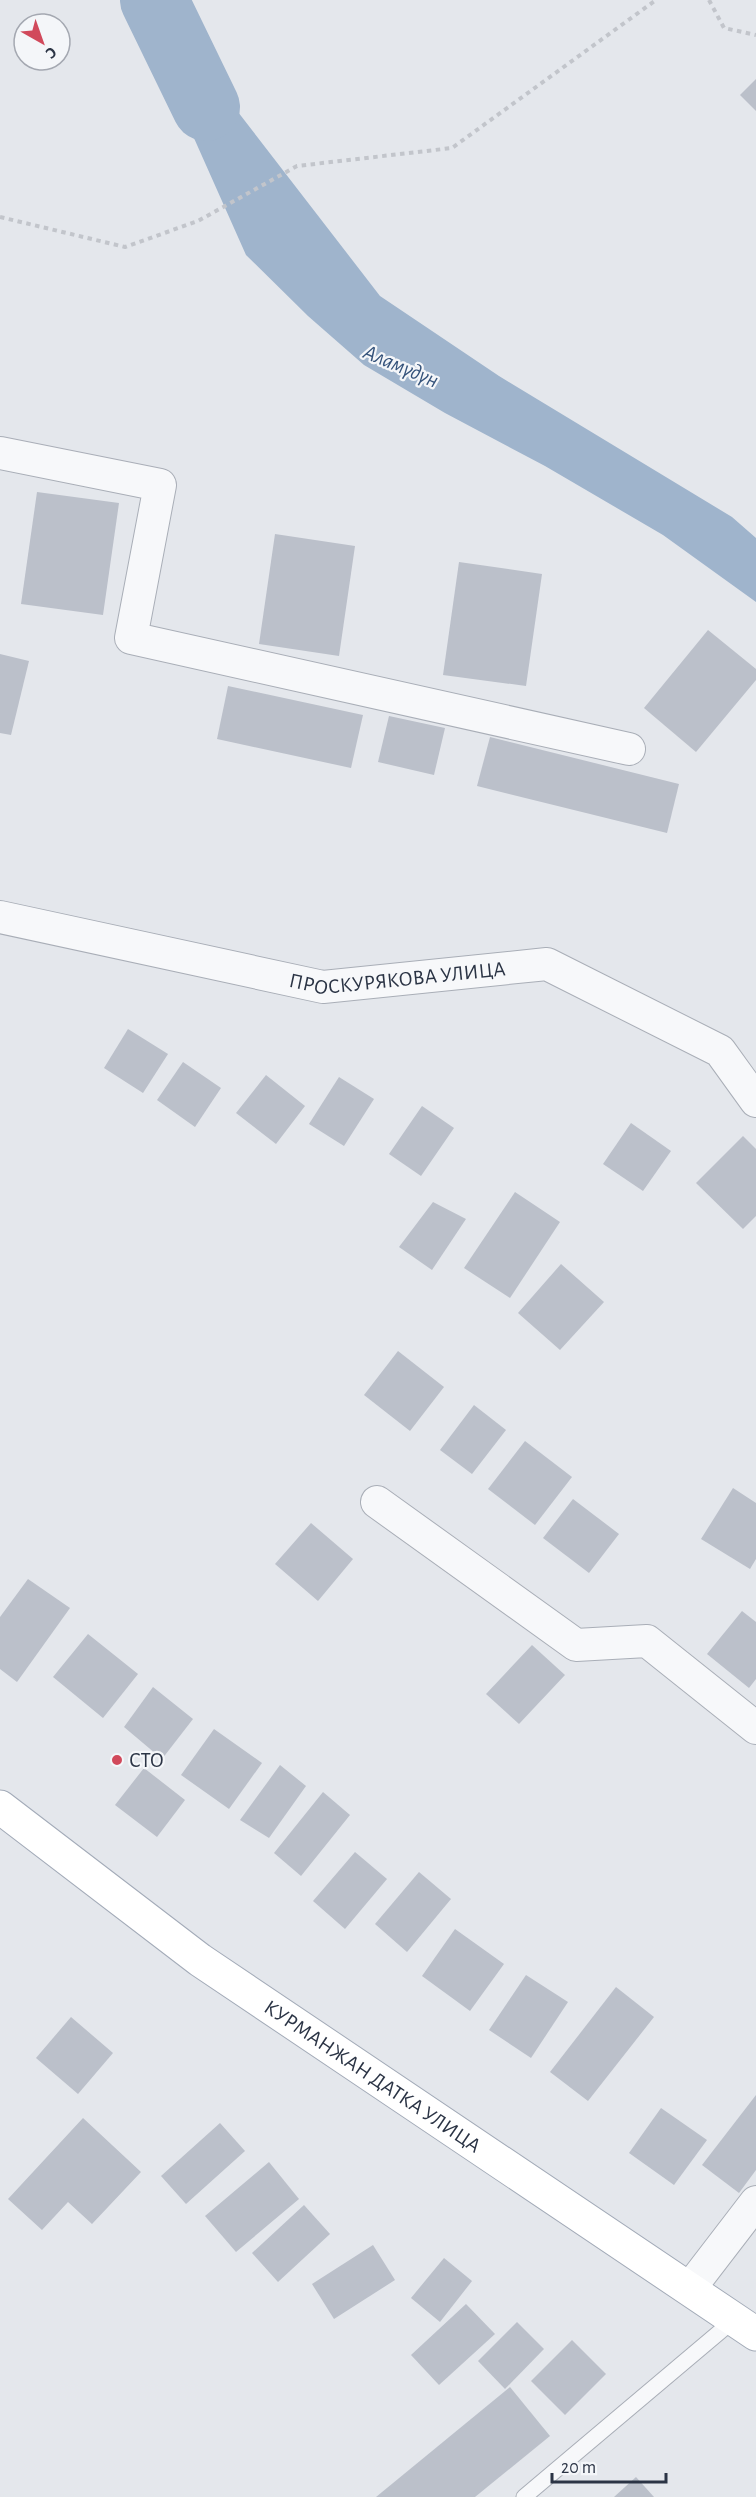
<svg xmlns="http://www.w3.org/2000/svg" width="756" height="2497" font-family="'Alegreya Sans',sans-serif">
	<rect width="100%" height="100%" fill="#e4e7ec"/>
	<path fill="#9fb4cc" d="M187 16 221 90 380 296 499 376 732 517 756 538V602L663 535 545 466 445 413 364 365 308 316 246 255 145 28Z"/>
	<g fill="none" stroke-linecap="round" stroke-linejoin="round">
		<path stroke="#9fb4cc" stroke-width="68" d="M154 0 206 107"/>
	</g>
	<g fill="#bbc0ca">
		<path d="M756 79V111L740 95Z"/>
		<path d="M37 492 119 503 103 615 21 604Z"/>
		<path d="M275 534 355 546 339 656 259 644Z"/>
		<path d="M459 562 542 574 526 686 443 675Z"/>
		<path d="M708 630 756 669V680L696 752 644 708Z"/>
		<path d="M0 654 29 661 11 735 0 733Z"/>
		<path d="M228 686 363 715 351 768 217 739Z"/>
		<path d="M389 716 445 728 434 775 378 762Z"/>
		<path d="M490 737 679 784 667 833 477 786Z"/>
		<path d="M128 1029 168 1054 143 1093 104 1068Z"/>
		<path d="M183 1062 221 1088 195 1127 157 1100Z"/>
		<path d="M266 1075 305 1106 276 1144 236 1113Z"/>
		<path d="M339 1077 374 1099 344 1146 309 1124Z"/>
		<path d="M422 1106 454 1128 421 1176 389 1154Z"/>
		<path d="M631 1123 671 1151 643 1191 603 1164Z"/>
		<path d="M743 1136 756 1149V1216L743 1229 696 1183Z"/>
		<path d="M515 1192 560 1222 510 1298 464 1268Z"/>
		<path d="M433 1202 466 1219 432 1270 399 1247Z"/>
		<path d="M561 1264 604 1302 560 1350 518 1313Z"/>
		<path d="M398 1351 444 1387 410 1431 364 1395Z"/>
		<path d="M474 1405 506 1430 472 1474 440 1450Z"/>
		<path d="M525 1441 572 1477 535 1525 488 1489Z"/>
		<path d="M733 1488 756 1503V1559L750 1569 701 1539Z"/>
		<path d="M573 1499 619 1534 589 1573 543 1538Z"/>
		<path d="M311 1523 353 1559 318 1601 275 1564Z"/>
		<path d="M28 1579 70 1608 17 1682 0 1669V1617Z"/>
		<path d="M742 1611 756 1622V1679L749 1688 707 1654Z"/>
		<path d="M88 1634 138 1674 103 1718 53 1677Z"/>
		<path d="M532 1645 565 1675 519 1724 486 1694Z"/>
		<path d="M153 1687 193 1719 162 1759 124 1727Z"/>
		<path d="M214 1729 262 1763 229 1809 181 1775Z"/>
		<path d="M280 1765 306 1786 269 1838 240 1820Z"/>
		<path d="M144 1768 185 1800 157 1837 115 1805Z"/>
		<path d="M323 1792 350 1815 301 1876 274 1853Z"/>
		<path d="M355 1852 387 1879 345 1929 313 1901Z"/>
		<path d="M419 1872 451 1899 407 1952 375 1924Z"/>
		<path d="M455 1929 504 1964 470 2011 422 1976Z"/>
		<path d="M526 1975 568 2002 531 2058 489 2030Z"/>
		<path d="M616 1987 654 2017 588 2101 550 2072Z"/>
		<path d="M71 2017 113 2053 78 2094 36 2058Z"/>
		<path d="M756 2095V2170L739 2193 702 2165Z"/>
		<path d="M661 2108 707 2140 674 2185 629 2153Z"/>
		<path d="M83 2118 141 2172 92 2224 68 2202 42 2230 8 2199Z"/>
		<path d="M220 2123 245 2151 186 2204 161 2176Z"/>
		<path d="M269 2162 299 2199 236 2252 205 2216Z"/>
		<path d="M304 2205 330 2234 278 2282 252 2253Z"/>
		<path d="M373 2245 395 2280 334 2319 312 2284Z"/>
		<path d="M444 2258 472 2281 440 2322 411 2298Z"/>
		<path d="M466 2304 495 2334 439 2385 411 2355Z"/>
		<path d="M517 2322 544 2349 505 2389 478 2361Z"/>
		<path d="M572 2340 606 2374 565 2415 531 2381Z"/>
		<path d="M510 2387 550 2436 475 2497H376Z"/>
		<path d="M636 2477 654 2497H614Z"/>
	</g>
	<g fill="none" stroke-linecap="round" stroke-linejoin="round">
		<g stroke="#a9aeb7" stroke-width="17">
			<path id="lane" d="M524 2497 735 2319"/>
		</g>
		<g stroke="#a9aeb7" stroke-width="34">
			<g id="street">
				<path d="M0 453 160 485 131 638 629 749"/>
				<path id="s1" d="M0 917 323 987 547 964 720 1051 756 1101"/>
				<path d="M377 1502 576 1645 647 1641 756 1728"/>
				<path d="M690 2288 756 2202"/>
			</g>
		</g>
		<g stroke="#a3abb8" stroke-width="35">
			<g id="primary">
				<path id="s2" d="M0 1807 200 1960 756 2334"/>
			</g>
		</g>
		<g stroke="#c2c5cb" stroke-width="4" stroke-dasharray="4.5 4.5" stroke-linecap="butt">
			<path d="M709 0 724 28 756 35"/>
			<path d="M0 217 125 247 198 221 297 166 452 148 656 0"/>
		</g>
		<use href="#lane" stroke="#f7f8fa" stroke-width="15"/>
		<use href="#street" stroke="#f7f8fa" stroke-width="32"/>
		<use href="#primary" stroke="#fff" stroke-width="33"/>
	</g>
	<circle fill="#d1495b" stroke="#f4f6f9" stroke-width="2" cx="117" cy="1760" r="6"/>
	<g text-anchor="middle" dominant-baseline="central" stroke-width="4.5" stroke-linejoin="round" paint-order="stroke">
		<g font-size="21" fill="#2b3445" stroke="#f4f6f9">
			<text stroke="none"><textPath href="#s1" startOffset="405">ПРОСКУРЯКОВА УЛИЦА</textPath></text>
			<text stroke="none"><textPath href="#s2" startOffset="460">КУРМАНЖАН ДАТКА УЛИЦА</textPath></text>
		</g>
		<g font-size="21" fill="#2b3445" stroke="#f4f6f9" text-anchor="start">
			<text x="129" y="1760">СТО</text>
		</g>
		<g font-size="22" font-style="italic" fill="#34527a" stroke="#f4f6f9">
			<text transform="translate(401 366) rotate(23)">Аламүдүн</text>
		</g>
	</g>
	<g transform="translate(42 42) rotate(140)"><circle r="28" fill="#f4f6f9" stroke="#a4a8b1" stroke-width="1.5"/>
	<path d="M0-4.5L10 22L0 15L-10 22Z" fill="#d1495b"/>
	<text y="-9" font-size="16" font-weight="bold" text-anchor="middle" fill="#2b3445">С</text>
	</g>
	<path d="M552 2473v9h114v-9" fill="none" stroke="#2b3445" stroke-width="3"/>
	<text x="561" y="2473" font-size="18" fill="#2b3445" stroke="#f4f6f9" stroke-width="4.5" paint-order="stroke">20 m</text>
</svg>
